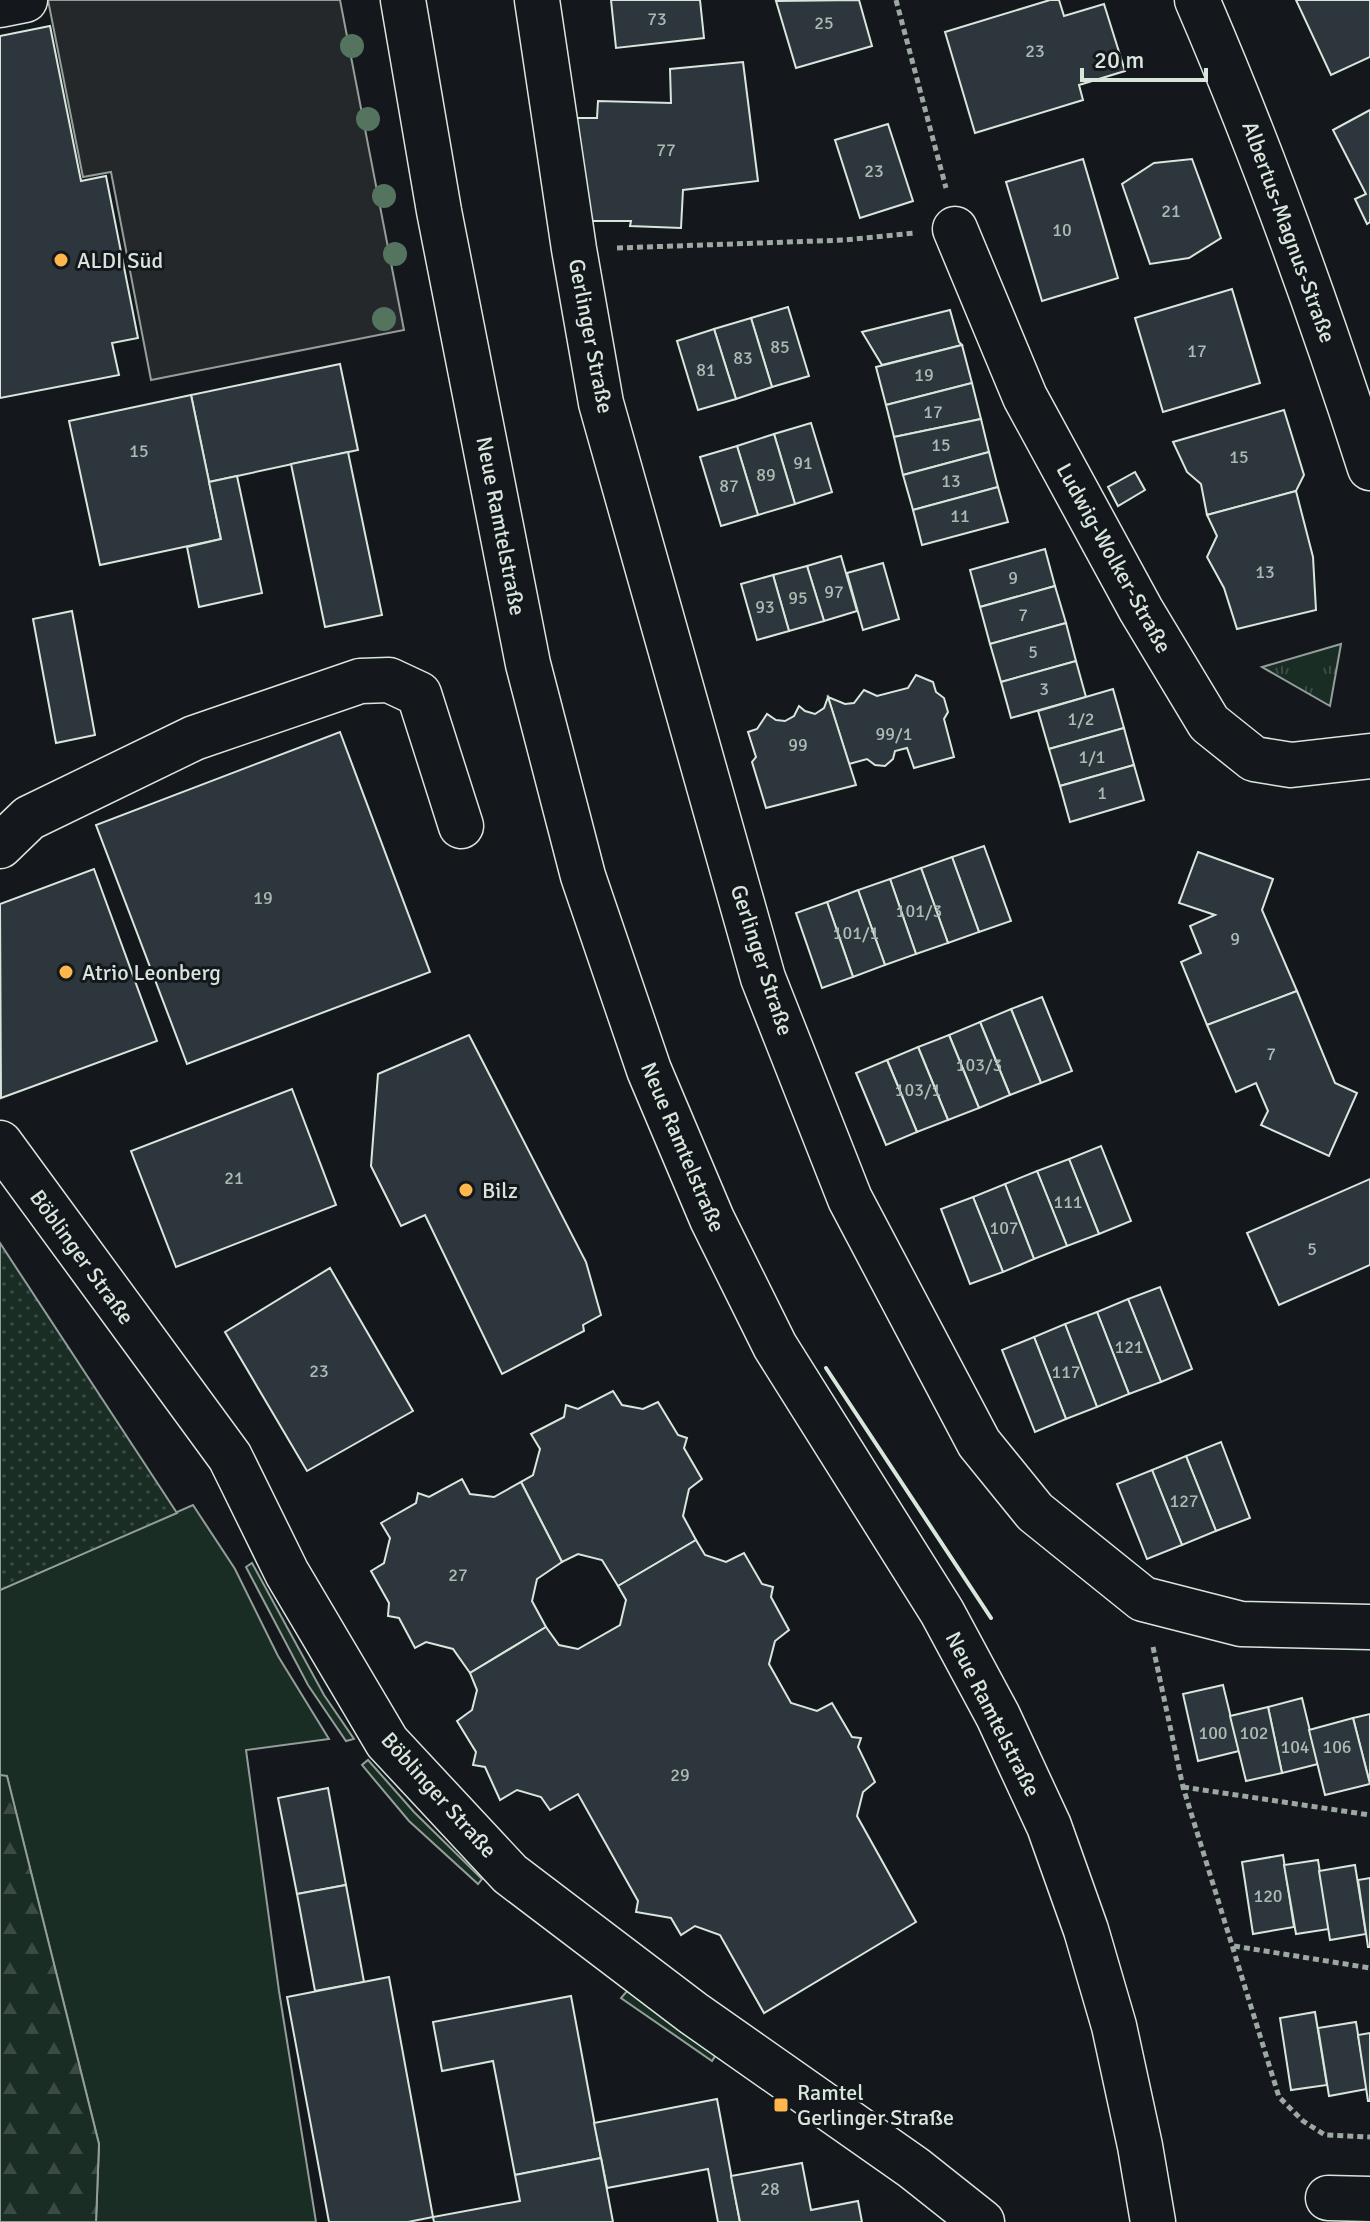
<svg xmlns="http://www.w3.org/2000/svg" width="1370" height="2222" font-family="Signika,sans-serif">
	<defs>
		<pattern id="forest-firs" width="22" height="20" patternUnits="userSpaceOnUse" patternTransform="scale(2)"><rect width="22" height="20" fill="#1a2d24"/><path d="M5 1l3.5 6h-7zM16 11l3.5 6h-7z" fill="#3b4b43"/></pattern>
		<pattern id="park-tufts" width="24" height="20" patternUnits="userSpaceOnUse" patternTransform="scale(2)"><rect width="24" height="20" fill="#1a2d24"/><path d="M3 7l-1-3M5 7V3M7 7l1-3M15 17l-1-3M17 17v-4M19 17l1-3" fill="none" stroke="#3b4b43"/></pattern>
		<pattern id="garden-dots" width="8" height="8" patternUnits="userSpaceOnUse" patternTransform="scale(2)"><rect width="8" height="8" fill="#1a2d24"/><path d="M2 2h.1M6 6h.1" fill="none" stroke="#3b4b43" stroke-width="1.8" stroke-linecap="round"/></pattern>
	</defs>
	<rect width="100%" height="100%" fill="#14181c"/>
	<g fill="#1a2d24" stroke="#939e99" stroke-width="2">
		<path d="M193 1505 235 1569 278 1656 329 1739 246 1750 279 1991 316 2222H96L99 2144 7 1777 0 1775V1590Z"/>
		<path d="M252 1563 324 1695 354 1739 346 1741 308 1685 246 1567Z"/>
		<path d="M368 1760 414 1812 482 1879 478 1884 409 1821 362 1765Z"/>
		<path d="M627 1991 717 2053 712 2061 621 1998Z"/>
	</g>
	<path fill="url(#forest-firs)" stroke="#939e99" stroke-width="2" d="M0 1775 7 1776 99 2144 96 2222H0Z"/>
	<path fill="url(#park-tufts)" stroke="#939e99" stroke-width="2" d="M1341 644 1330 706 1262 667Z"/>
	<path fill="url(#garden-dots)" stroke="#939e99" stroke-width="2" d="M0 1243 177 1513 0 1590Z"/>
	<path fill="#24282b" stroke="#939e99" stroke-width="2" d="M48 0H340L404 330 151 380 111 172 83 177Z"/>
	<g fill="#2c363c" stroke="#d8e6dc" stroke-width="2">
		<path d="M611 0H700L704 38 616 48Z"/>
		<path d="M859 0 872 46 796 68 776 1Z"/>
		<path d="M1050 0H1059L1064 16 1104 4 1125 71 1079 85 1083 100 975 133 945 32Z"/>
		<path d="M1296 0H1370V57L1331 75Z"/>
		<path d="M50 26 81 181 106 176 138 338 112 343 119 375 0 398V36Z"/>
		<path d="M743 62 758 181 683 190 681 228 630 226 631 221H580L576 118H597L598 101 671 103 670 69Z"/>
		<path d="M1370 110V222L1367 224 1355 199 1366 194 1333 130Z"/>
		<path d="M888 124 913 201 860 218 835 140Z"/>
		<path d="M1083 159 1118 278 1042 301 1006 182Z"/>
		<path d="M1192 159 1221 238 1189 258 1150 264 1122 184 1154 163Z"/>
		<path d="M1232 289 1260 383 1163 412 1135 318Z"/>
		<path d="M788 307 809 376 772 387 751 318Z"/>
		<path d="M950 310 959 342 962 345 882 365 862 332Z"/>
		<path d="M751 318 772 387 736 399 714 329Z"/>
		<path d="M714 329 736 399 698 410 677 341Z"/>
		<path d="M962 345 972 383 886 405 876 367Z"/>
		<path d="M340 364 358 450 209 482 191 395Z"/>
		<path d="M972 383 981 419 894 437 886 405Z"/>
		<path d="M191 395 221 539 100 565 69 421Z"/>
		<path d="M1284 410 1304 475 1296 491 1207 515 1201 484 1187 472 1173 442Z"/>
		<path d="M981 419 989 452 903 475 894 437Z"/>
		<path d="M811 423 832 492 795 504 774 434Z"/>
		<path d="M774 434 795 504 758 515 737 446Z"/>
		<path d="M737 446 758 515 721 526 700 457Z"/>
		<path d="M348 452 382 615 325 627 291 464Z"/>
		<path d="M989 452 998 487 913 510 903 475Z"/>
		<path d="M1135 472 1145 490 1118 506 1108 487Z"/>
		<path d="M237 476 262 593 199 607 187 547 221 539 209 482Z"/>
		<path d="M998 487 1008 522 922 545 913 510Z"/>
		<path d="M1296 491 1313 557 1316 610 1237 629 1224 588 1207 557 1217 536 1207 515Z"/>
		<path d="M1045 549 1055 586 980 607 970 570Z"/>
		<path d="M841 556 857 611 824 621 807 566Z"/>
		<path d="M883 563 899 619 863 630 847 573Z"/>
		<path d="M807 566 824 621 789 631 773 575Z"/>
		<path d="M773 575 789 631 757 640 741 584Z"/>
		<path d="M1055 586 1066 623 990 644 980 607Z"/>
		<path d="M72 611 95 735 56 743 33 619Z"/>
		<path d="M1066 623 1076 661 1001 682 990 644Z"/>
		<path d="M1076 661 1086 697 1011 718 1001 682Z"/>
		<path d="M916 675 933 682 936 692 944 698 948 712 944 719 954 757 914 768 907 748 895 751 893 759 885 766 875 765 867 759 849 764 828 697 845 704 854 703 864 690 877 696 908 688Z"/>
		<path d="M1113 689 1124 728 1049 749 1038 711Z"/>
		<path d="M828 697 856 785 766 808 752 762 756 757 748 732 757 729 767 714 776 720 785 721 794 716 799 706 805 711 815 714 824 708Z"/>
		<path d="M1124 728 1134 765 1060 786 1049 749Z"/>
		<path d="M340 732 430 972 187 1064 96 825Z"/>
		<path d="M1134 765 1144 800 1070 822 1060 786Z"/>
		<path d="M984 846 1011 921 979 932 952 857Z"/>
		<path d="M1198 852 1273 879 1262 910 1297 991 1207 1025 1181 962 1201 953 1190 926 1215 915 1179 903Z"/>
		<path d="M952 857 979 932 948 943 921 868Z"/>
		<path d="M921 868 948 943 916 954 890 879Z"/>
		<path d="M94 869 157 1041 1 1098 0 904Z"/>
		<path d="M890 879 916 954 885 965 858 890Z"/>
		<path d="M858 890 885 965 853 977 827 902Z"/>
		<path d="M827 902 853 977 822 988 796 913Z"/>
		<path d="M1297 991 1335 1083 1357 1093 1329 1156 1261 1125 1268 1111 1256 1083 1236 1092 1207 1025Z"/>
		<path d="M1042 997 1072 1071 1041 1083 1011 1009Z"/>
		<path d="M1011 1009 1041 1083 1010 1095 980 1022Z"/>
		<path d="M980 1022 1010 1095 979 1108 949 1035Z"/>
		<path d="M469 1035 586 1262 601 1315 583 1325 584 1331 502 1374 425 1215 401 1226 371 1166 378 1074Z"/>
		<path d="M949 1035 979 1108 948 1120 918 1047Z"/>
		<path d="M918 1047 948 1120 917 1132 887 1060Z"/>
		<path d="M887 1060 917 1132 886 1145 856 1073Z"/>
		<path d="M292 1089 336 1205 176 1267 131 1151Z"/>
		<path d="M1101 1146 1131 1221 1099 1234 1069 1159Z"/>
		<path d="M1069 1159 1099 1234 1067 1246 1037 1171Z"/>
		<path d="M1037 1171 1067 1246 1034 1259 1005 1184Z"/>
		<path d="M1370 1179V1265L1279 1305 1247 1233Z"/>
		<path d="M1005 1184 1034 1259 1003 1272 973 1197Z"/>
		<path d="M973 1197 1003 1272 970 1284 941 1209Z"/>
		<path d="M330 1268 413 1411 307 1471 225 1332Z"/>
		<path d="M1160 1287 1192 1369 1161 1382 1128 1299Z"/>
		<path d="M1128 1299 1161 1382 1129 1394 1097 1312Z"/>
		<path d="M1097 1312 1129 1394 1097 1407 1065 1324Z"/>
		<path d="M1065 1324 1097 1407 1066 1419 1034 1337Z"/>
		<path d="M1034 1337 1066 1419 1035 1432 1002 1350Z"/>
		<path d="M613 1391 622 1405 643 1409 658 1402 678 1435 687 1438 684 1448 702 1479 689 1489 683 1516 696 1540 618 1586 602 1560 578 1554 562 1562 521 1482 533 1475 540 1449 531 1434 564 1417 566 1405 578 1409Z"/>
		<path d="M1221 1442 1250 1518 1216 1531 1186 1456Z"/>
		<path d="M1186 1456 1216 1531 1182 1545 1152 1470Z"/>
		<path d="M1152 1470 1182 1545 1147 1559 1117 1484Z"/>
		<path d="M462 1479 470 1494 494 1497 521 1482 562 1562 537 1579 532 1601 546 1627 470 1673 453 1649 426 1642 415 1648 399 1618 388 1616 389 1603 371 1571 384 1563 390 1538 381 1523 416 1503 418 1493 429 1497Z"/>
		<path d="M696 1540 705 1555 726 1562 744 1553 762 1584 773 1587 771 1597 789 1630 775 1641 769 1664 791 1703 817 1711 832 1703 852 1737 861 1738 858 1747 875 1782 863 1792 857 1816 916 1922 764 2013 720 1935 695 1926 681 1935 671 1918 636 1912 638 1901 578 1794 550 1810 541 1797 517 1790 500 1800 485 1767 473 1765 476 1752 457 1721 472 1710 477 1690 470 1673 546 1627 559 1645 578 1649 620 1625 626 1600 618 1586Z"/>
		<path d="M1223 1685 1239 1751 1198 1761 1183 1694Z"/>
		<path d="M1302 1698 1318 1764 1282 1773 1268 1707Z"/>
		<path d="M1268 1707 1282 1773 1246 1781 1230 1716Z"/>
		<path d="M1370 1714V1784L1353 1718Z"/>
		<path d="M1353 1718 1370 1784 1325 1795 1309 1730Z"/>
		<path d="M328 1788 346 1885 297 1894 278 1798Z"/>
		<path d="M1283 1855 1294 1927 1253 1934 1242 1862Z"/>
		<path d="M1318 1860 1329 1929 1296 1934 1284 1865Z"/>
		<path d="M1355 1865 1366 1934 1330 1940 1319 1871Z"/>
		<path d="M1370 1878V1947H1368L1358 1880Z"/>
		<path d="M346 1885 364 1982 315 1991 297 1894Z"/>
		<path d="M389 1977 433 2217 408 2222H329L287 1997Z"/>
		<path d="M571 1996 601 2158 515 2175 493 2061 442 2071 433 2022Z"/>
		<path d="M1315 2012 1327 2085 1291 2090 1280 2018Z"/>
		<path d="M1356 2022 1367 2089 1329 2096 1318 2028Z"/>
		<path d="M1370 2033V2101H1368L1358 2035Z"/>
		<path d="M717 2099 740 2222H718L708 2169 607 2188 594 2123Z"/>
		<path d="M601 2158 613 2222H434L433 2217 520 2201 515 2175Z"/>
		<path d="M802 2163 811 2210 858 2201 862 2222H740L731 2176Z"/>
	</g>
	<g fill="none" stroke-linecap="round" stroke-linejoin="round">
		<g stroke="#d8e6dc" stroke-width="47">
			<g id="minor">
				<path d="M537 0 574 249 601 403 763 978 850 1199 979 1443 1035 1512 1143 1599 1241 1624 1370 1627"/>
				<path d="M1197 0C1263 153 1319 309 1370 468"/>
				<path d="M0 5 25 0"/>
				<path d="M955 229 1025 397 1141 610 1209 723 1254 759 1291 765 1370 756"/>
				<path d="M0 846 29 818 194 738 360 681 389 680 419 694 461 826"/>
				<path d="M0 1143 230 1457 287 1573 387 1742 510 1874 693 2013 914 2168 982 2222"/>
				<path d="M1328 2198 1370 2199"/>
			</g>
		</g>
		<g stroke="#d8e6dc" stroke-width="47">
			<path id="major" d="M403 0 439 211 528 664 583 876 649 1070 712 1219 775 1346 942 1612 998 1716 1049 1826 1086 1930 1114 2026 1140 2146 1153 2222"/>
		</g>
		<g stroke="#9da8a2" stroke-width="5" stroke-dasharray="6 4" stroke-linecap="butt">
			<path d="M896 0 946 188"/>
			<path d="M617 248 845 240 915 233"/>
			<path d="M1153 1647 1183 1787 1279 2097 1303 2121 1325 2135 1370 2137"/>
			<path d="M1183 1787 1370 1815"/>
			<path d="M1234 1946 1370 1968"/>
		</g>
		<use href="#minor" stroke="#14181c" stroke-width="44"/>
		<use href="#major" stroke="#14181c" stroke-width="44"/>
		<path stroke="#d8e6dc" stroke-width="4" d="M826 1368 991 1618"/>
	</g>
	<g fill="#55745f">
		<circle cx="352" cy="46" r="12"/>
		<circle cx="368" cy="119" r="12"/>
		<circle cx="384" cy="196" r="12"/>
		<circle cx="395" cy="254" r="12"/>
		<circle cx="384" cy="319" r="12"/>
	</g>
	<g fill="#ffb74d" stroke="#14181c" stroke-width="3">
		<circle cx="61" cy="260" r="8"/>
		<circle cx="66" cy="972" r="8"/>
		<circle cx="466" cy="1190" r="8"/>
		<rect x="773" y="2097" width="16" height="16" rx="4"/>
	</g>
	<g text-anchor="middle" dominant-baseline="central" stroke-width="6" stroke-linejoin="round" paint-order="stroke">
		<g font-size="18" fill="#adbab4">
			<text x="657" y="19">73</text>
			<text x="824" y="23">25</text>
			<text x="1035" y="51">23</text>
			<text x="666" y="150">77</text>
			<text x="874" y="171">23</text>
			<text x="1171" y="211">21</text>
			<text x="1062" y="230">10</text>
			<text x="780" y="347">85</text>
			<text x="1197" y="351">17</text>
			<text x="743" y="358">83</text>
			<text x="706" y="370">81</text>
			<text x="924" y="375">19</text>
			<text x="933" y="412">17</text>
			<text x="941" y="445">15</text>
			<text x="139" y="451">15</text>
			<text x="1239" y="457">15</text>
			<text x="803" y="463">91</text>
			<text x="766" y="475">89</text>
			<text x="951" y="481">13</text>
			<text x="729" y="486">87</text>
			<text x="960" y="516">11</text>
			<text x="1265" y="572">13</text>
			<text x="1013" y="578">9</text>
			<text x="834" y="592">97</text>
			<text x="798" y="598">95</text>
			<text x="765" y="607">93</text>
			<text x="1023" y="615">7</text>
			<text x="1033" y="652">5</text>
			<text x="1044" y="689">3</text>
			<text x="1081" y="719">1/2</text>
			<text x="894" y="734">99/1</text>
			<text x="798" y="745">99</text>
			<text x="1092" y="757">1/1</text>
			<text x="1102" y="793">1</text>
			<text x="263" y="898">19</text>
			<text x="919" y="911">101/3</text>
			<text x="856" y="933">101/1</text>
			<text x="1235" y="939">9</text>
			<text x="1271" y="1054">7</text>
			<text x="979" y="1065">103/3</text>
			<text x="918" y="1090">103/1</text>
			<text x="234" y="1178">21</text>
			<text x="1068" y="1202">111</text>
			<text x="1004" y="1228">107</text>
			<text x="1312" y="1249">5</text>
			<text x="1129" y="1347">121</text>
			<text x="319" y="1371">23</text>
			<text x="1066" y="1372">117</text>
			<text x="1184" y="1501">127</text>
			<text x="458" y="1575">27</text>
			<text x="1213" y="1733">100</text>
			<text x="1254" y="1733">102</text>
			<text x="1295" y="1747">104</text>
			<text x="1337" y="1747">106</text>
			<text x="680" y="1775">29</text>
			<text x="1268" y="1896">120</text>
			<text x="770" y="2189">28</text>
		</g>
		<g font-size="22" fill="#d8e6dc" stroke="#14181c">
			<text transform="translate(1289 232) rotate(70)">Albertus-Magnus-Straße</text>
			<text transform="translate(591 336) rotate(79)">Gerlinger Straße</text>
			<text transform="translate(501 526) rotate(79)">Neue Ramtelstraße</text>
			<text transform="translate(1114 558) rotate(61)">Ludwig-Wolker-Straße</text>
			<text transform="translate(762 960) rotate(72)">Gerlinger Straße</text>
			<text transform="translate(683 1147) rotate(67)">Neue Ramtelstraße</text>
			<text transform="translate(82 1257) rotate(54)">Böblinger Straße</text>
			<text transform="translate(993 1714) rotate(63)">Neue Ramtelstraße</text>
			<text transform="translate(439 1795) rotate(48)">Böblinger Straße</text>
		</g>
		<g font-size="22" fill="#d8e6dc" stroke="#14181c" text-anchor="start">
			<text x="77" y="260">ALDI Süd</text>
			<text x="82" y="972">Atrio Leonberg</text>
			<text x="482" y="1190">Bilz</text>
			<text x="797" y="2092">Ramtel<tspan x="797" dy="25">Gerlinger Straße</tspan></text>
		</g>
	</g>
	<path d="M1082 68v12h124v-12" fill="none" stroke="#d8e6dc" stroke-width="4"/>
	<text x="1094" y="68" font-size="24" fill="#d8e6dc" stroke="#14181c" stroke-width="6" paint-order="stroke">20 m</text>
</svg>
